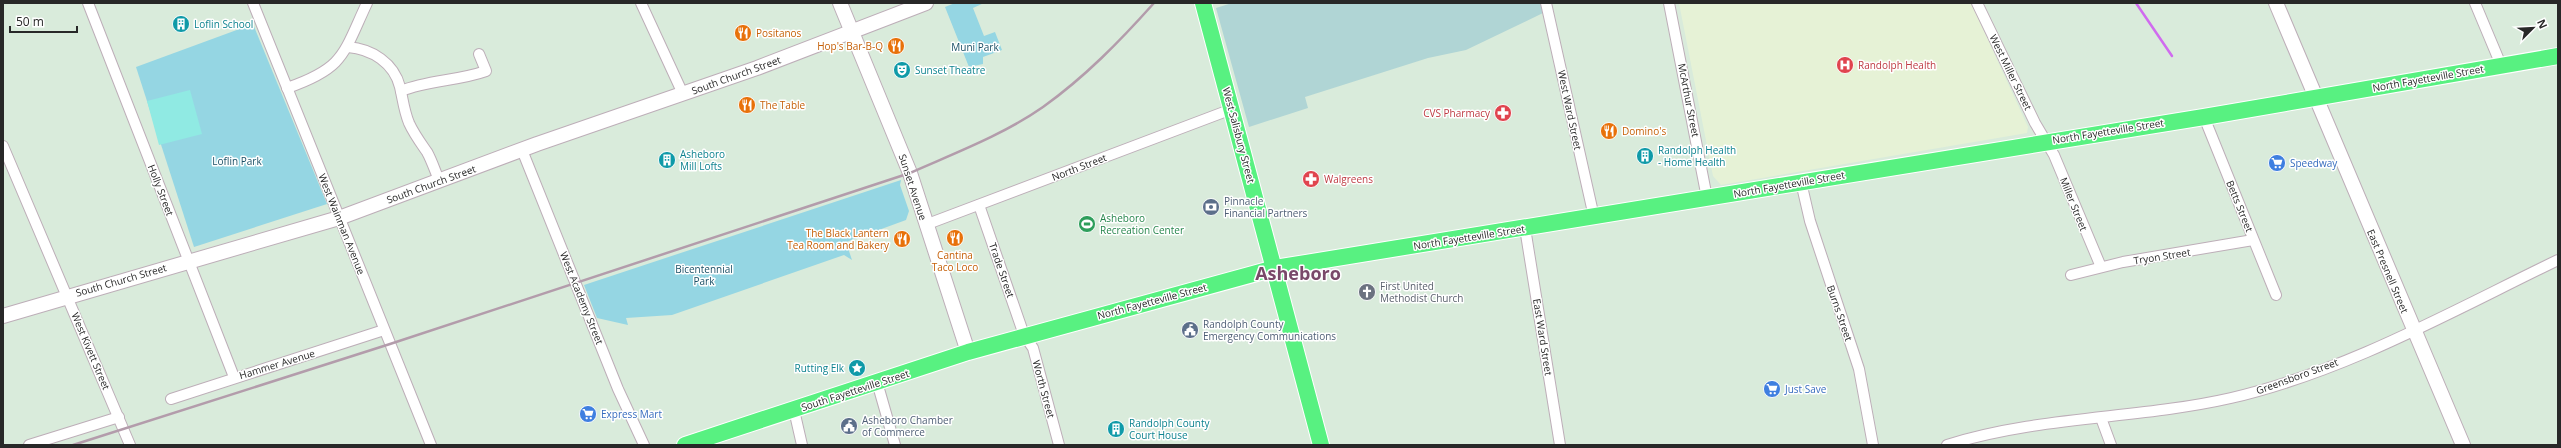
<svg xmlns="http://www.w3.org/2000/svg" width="2561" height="448" font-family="'Open Sans',sans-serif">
	<rect width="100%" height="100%" fill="#d9ebdb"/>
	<path fill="#e6f2d6" d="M1679 3H1971L2028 127 2027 133 1721 185 1713 176Z"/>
	<g fill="#95d6e3">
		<path d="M955 3H984L973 8 984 36 995 32 1002 50 983 57V64L969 67 945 7Z"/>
		<path d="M253 24 327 204 194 247 136 67Z"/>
		<path d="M901 180 900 185 909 211 906 220 846 242 852 260 844 255 672 315 626 318 628 325 597 318 584 285Z"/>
	</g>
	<path fill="#b0d5d5" d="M1232 3H1541L1543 13 1466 50 1428 58 1305 97 1308 108 1249 127 1216 8Z"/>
	<path fill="#90eae3" d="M190 90 202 134 159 145 147 101Z"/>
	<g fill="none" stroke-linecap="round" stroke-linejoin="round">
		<path stroke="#d06bef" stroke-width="2.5" d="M2136 3 2172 56"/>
		<g stroke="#bdaeb8" stroke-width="12">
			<g id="street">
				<path d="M88 3 234 377"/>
				<path d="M253 3 431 445"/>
				<path d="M641 3 683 94"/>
				<path d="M1546 3 1594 217"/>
				<path d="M1669 3 1707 198"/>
				<path d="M1977 3 2035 123 2054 155 2101 267"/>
				<path d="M2475 3 2501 65"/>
				<path d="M348 47C372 49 394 63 400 87 403 100 404 111 409 123 414 134 420 142 427 152 432 161 435 171 439 180"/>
				<path d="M287 88C345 68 343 54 367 3"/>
				<path d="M401 91C428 80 458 81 486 71L479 54"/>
				<path d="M2204 117 2276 295"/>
				<path d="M3 146 130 445"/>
				<path d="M522 150 618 389 644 445"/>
				<path d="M1801 182 1810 221 1859 369 1873 445"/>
				<path d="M979 205 1024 335 1033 348 1059 445"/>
				<path d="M925 225 1232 109"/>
				<path d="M1525 228 1560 445"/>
				<path d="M2071 275 2123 262 2253 240"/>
				<path d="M877 382 895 445"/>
				<path d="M171 399 384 330"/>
				<path d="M794 410 802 445"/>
				<path d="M2101 418 2111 445"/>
				<path d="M29 445 119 417"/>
				<path d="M1947 445C2038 416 2139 419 2231 398 2347 371 2452 311 2558 260"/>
			</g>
		</g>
		<g stroke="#bdaeb8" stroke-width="16">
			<g id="secondary">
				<path d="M840 3 910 173 968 352"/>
				<path d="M2276 3 2463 445"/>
				<path d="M3 316 339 218 537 144 757 68 926 3"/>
			</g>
		</g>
		<g stroke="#fff" stroke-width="18">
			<g id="primary">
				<path d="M1203 3 1321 445"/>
				<path d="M685 445 968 352 1275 268 2204 117 2558 56"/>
			</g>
		</g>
		<use href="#street" stroke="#fff" stroke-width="10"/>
		<use href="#secondary" stroke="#fff" stroke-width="14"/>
		<use href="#primary" stroke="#58f181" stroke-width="16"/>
		<path stroke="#b39cab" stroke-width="2.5" d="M73 445 390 344 910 173C955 153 1003 135 1043 107 1085 77 1120 41 1154 3"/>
	</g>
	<defs>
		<g id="building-disc" transform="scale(0.9)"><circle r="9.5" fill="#0f9aa8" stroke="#fff"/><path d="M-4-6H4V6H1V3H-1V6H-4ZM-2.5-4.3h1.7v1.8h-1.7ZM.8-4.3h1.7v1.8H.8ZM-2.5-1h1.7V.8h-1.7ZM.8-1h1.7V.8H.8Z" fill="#fff"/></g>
		<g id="restaurant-disc" transform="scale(0.9)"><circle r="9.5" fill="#e8710a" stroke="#fff"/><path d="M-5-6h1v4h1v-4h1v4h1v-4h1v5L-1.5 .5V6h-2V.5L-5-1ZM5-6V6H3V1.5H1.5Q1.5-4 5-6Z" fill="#fff"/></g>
		<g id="hospital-disc" transform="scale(0.9)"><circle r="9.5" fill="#e0444e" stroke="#fff"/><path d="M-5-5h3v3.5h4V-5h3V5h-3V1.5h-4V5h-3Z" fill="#fff"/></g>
		<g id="theatre-disc" transform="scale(0.9)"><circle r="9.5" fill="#0f9aa8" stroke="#fff"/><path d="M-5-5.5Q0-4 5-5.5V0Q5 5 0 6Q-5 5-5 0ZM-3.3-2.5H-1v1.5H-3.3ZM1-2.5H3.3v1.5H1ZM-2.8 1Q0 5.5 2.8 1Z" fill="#fff"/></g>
		<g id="pharmacy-disc" transform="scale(0.9)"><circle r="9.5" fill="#e0444e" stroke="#fff"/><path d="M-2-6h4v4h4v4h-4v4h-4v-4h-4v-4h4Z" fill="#fff"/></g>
		<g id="supermarket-disc" transform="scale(0.9)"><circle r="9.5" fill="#3f7fe0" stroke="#fff"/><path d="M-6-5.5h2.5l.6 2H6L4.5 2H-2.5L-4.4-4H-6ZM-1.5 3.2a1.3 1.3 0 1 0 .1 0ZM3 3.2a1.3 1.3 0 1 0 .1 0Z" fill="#fff"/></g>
		<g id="bank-disc" transform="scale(0.9)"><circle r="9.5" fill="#5c6f8a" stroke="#fff"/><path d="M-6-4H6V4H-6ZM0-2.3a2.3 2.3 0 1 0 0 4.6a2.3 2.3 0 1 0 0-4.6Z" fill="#fff"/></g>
		<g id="stadium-disc" transform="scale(0.9)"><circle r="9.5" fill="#2e9e5b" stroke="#fff"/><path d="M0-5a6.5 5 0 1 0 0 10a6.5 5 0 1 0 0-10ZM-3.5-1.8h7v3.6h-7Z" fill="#fff"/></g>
		<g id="church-disc" transform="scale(0.9)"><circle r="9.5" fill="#6b7280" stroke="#fff"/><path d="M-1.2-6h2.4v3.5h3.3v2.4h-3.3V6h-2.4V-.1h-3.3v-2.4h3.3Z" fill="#fff"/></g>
		<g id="civic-disc" transform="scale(0.9)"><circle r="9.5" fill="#5c6f8a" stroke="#fff"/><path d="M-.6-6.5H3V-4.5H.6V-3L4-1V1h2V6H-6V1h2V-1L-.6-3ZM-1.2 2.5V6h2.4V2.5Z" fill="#fff"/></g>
		<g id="sight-disc" transform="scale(0.9)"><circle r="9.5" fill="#0f9aa8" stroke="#fff"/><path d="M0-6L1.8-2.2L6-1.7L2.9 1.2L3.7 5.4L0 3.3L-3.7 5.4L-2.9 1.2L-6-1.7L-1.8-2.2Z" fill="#fff"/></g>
	</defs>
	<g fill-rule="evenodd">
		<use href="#building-disc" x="181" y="24"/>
		<use href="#restaurant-disc" x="743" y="33"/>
		<use href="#restaurant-disc" x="896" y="46"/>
		<use href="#hospital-disc" x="1845" y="65"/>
		<use href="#theatre-disc" x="902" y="70"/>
		<use href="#restaurant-disc" x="747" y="105"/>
		<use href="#pharmacy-disc" x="1503" y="113"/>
		<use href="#restaurant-disc" x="1609" y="131"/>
		<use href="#building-disc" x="1645" y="156"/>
		<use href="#building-disc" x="667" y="160"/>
		<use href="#supermarket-disc" x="2277" y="163"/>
		<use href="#pharmacy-disc" x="1311" y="179"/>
		<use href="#bank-disc" x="1211" y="207"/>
		<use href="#stadium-disc" x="1087" y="224"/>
		<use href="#restaurant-disc" x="955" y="238"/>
		<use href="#restaurant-disc" x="902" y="239"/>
		<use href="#church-disc" x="1367" y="292"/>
		<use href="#civic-disc" x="1190" y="330"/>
		<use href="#sight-disc" x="857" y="368"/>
		<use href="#supermarket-disc" x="1772" y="389"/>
		<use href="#supermarket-disc" x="588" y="414"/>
		<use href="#civic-disc" x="849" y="426"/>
		<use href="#building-disc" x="1116" y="429"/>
	</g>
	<g text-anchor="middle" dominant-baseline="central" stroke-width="3" stroke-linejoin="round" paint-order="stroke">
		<g font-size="10" fill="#0d838f" stroke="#fff" text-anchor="start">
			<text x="194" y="24">Loflin School</text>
			<text x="915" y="70">Sunset Theatre</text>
			<text x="1658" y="150">Randolph Health<tspan x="1658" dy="12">- Home Health</tspan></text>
			<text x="680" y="154">Asheboro<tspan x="680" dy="12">Mill Lofts</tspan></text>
			<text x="844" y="368" text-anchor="end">Rutting Elk</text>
			<text x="1129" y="423">Randolph County<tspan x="1129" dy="12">Court House</tspan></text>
		</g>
		<g font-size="10" fill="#c56008" stroke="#fff" text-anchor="start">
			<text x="756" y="33">Positanos</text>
			<text x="883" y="46" text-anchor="end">Hop's Bar-B-Q</text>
			<text x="760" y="105">The Table</text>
			<text x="1622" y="131">Domino's</text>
			<text x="889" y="233" text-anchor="end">The Black Lantern<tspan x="889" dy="12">Tea Room and Bakery</tspan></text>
			<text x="955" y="255" text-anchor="middle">Cantina<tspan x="955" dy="12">Taco Loco</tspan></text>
		</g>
		<g font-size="10" fill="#194f65" stroke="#fff">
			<text x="975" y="47">Muni Park</text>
			<text x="237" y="161">Loflin Park</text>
			<text x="704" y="269">Bicentennial<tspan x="704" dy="12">Park</tspan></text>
		</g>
		<g font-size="10" fill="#be3a42" stroke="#fff" text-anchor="start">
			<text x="1858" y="65">Randolph Health</text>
			<text x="1490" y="113" text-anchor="end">CVS Pharmacy</text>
			<text x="1324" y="179">Walgreens</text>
		</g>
		<g font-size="10" fill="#282828" stroke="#fff">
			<text transform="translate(2011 72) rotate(64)">West Miller Street</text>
			<text transform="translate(736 75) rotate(-20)">South Church Street</text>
			<text transform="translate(2428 78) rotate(-10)">North Fayetteville Street</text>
			<text transform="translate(1689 100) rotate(79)">McArthur Street</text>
			<text transform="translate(1570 110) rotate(78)">West Ward Street</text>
			<text transform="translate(2108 131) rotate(-9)">North Fayetteville Street</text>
			<text transform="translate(1239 135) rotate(75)">West Salisbury Street</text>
			<text transform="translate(1079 167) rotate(-21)">North Street</text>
			<text transform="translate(431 184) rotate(-20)">South Church Street</text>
			<text transform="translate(1789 184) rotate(-10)">North Fayetteville Street</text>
			<text transform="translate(913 187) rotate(72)">Sunset Avenue</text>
			<text transform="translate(161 190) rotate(69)">Holly Street</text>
			<text transform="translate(2074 204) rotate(68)">Miller Street</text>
			<text transform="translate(2240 206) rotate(68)">Betts Street</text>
			<text transform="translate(342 224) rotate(68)">West Wainman Avenue</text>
			<text transform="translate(1469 237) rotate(-9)">North Fayetteville Street</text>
			<text transform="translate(2162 256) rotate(-9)">Tryon Street</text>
			<text transform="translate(1002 270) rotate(71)">Trade Street</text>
			<text transform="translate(2388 271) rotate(67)">East Presnell Street</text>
			<text transform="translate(121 280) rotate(-16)">South Church Street</text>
			<text transform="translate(582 298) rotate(68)">West Academy Street</text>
			<text transform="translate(1152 301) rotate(-15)">North Fayetteville Street</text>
			<text transform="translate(1840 313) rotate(71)">Burns Street</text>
			<text transform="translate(1543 337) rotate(81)">East Ward Street</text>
			<text transform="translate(91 351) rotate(67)">West Kivett Street</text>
			<text transform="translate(277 364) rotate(-17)">Hammer Avenue</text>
			<text transform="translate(2297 376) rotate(-20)">Greensboro Street</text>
			<text transform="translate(1044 389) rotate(75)">Worth Street</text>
			<text transform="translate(855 390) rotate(-18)">South Fayetteville Street</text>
		</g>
		<g font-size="10" fill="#366cbe" stroke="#fff" text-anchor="start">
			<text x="2290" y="163">Speedway</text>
			<text x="1785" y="389">Just Save</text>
			<text x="601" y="414">Express Mart</text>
		</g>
		<g font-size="10" fill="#4e5e75" stroke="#fff" text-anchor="start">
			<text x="1224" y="201">Pinnacle<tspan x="1224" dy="12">Financial Partners</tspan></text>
			<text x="1203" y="324">Randolph County<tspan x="1203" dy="12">Emergency Communications</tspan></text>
			<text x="862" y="420">Asheboro Chamber<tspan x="862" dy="12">of Commerce</tspan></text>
		</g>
		<g font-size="10" fill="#27864d" stroke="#fff" text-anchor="start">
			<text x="1100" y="218">Asheboro<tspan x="1100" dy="12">Recreation Center</tspan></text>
		</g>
		<g font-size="10" fill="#5b616d" stroke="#fff" text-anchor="start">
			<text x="1380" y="286">First United<tspan x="1380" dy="12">Methodist Church</tspan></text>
		</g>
		<g font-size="18" font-weight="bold" fill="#794969" stroke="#fff">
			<text x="1298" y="273">Asheboro</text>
		</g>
	</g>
	<rect width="2561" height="448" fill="none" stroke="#282828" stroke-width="8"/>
	<g transform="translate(2533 28) rotate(66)" stroke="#ffffff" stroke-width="3" paint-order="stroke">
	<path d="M0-3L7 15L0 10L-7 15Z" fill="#282828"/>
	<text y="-6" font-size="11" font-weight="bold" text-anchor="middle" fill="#282828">N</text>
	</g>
	<path d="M10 26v6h67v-6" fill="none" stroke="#282828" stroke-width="2"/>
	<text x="16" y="26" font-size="12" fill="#282828" stroke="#ffffff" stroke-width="3" paint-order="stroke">50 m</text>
</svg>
